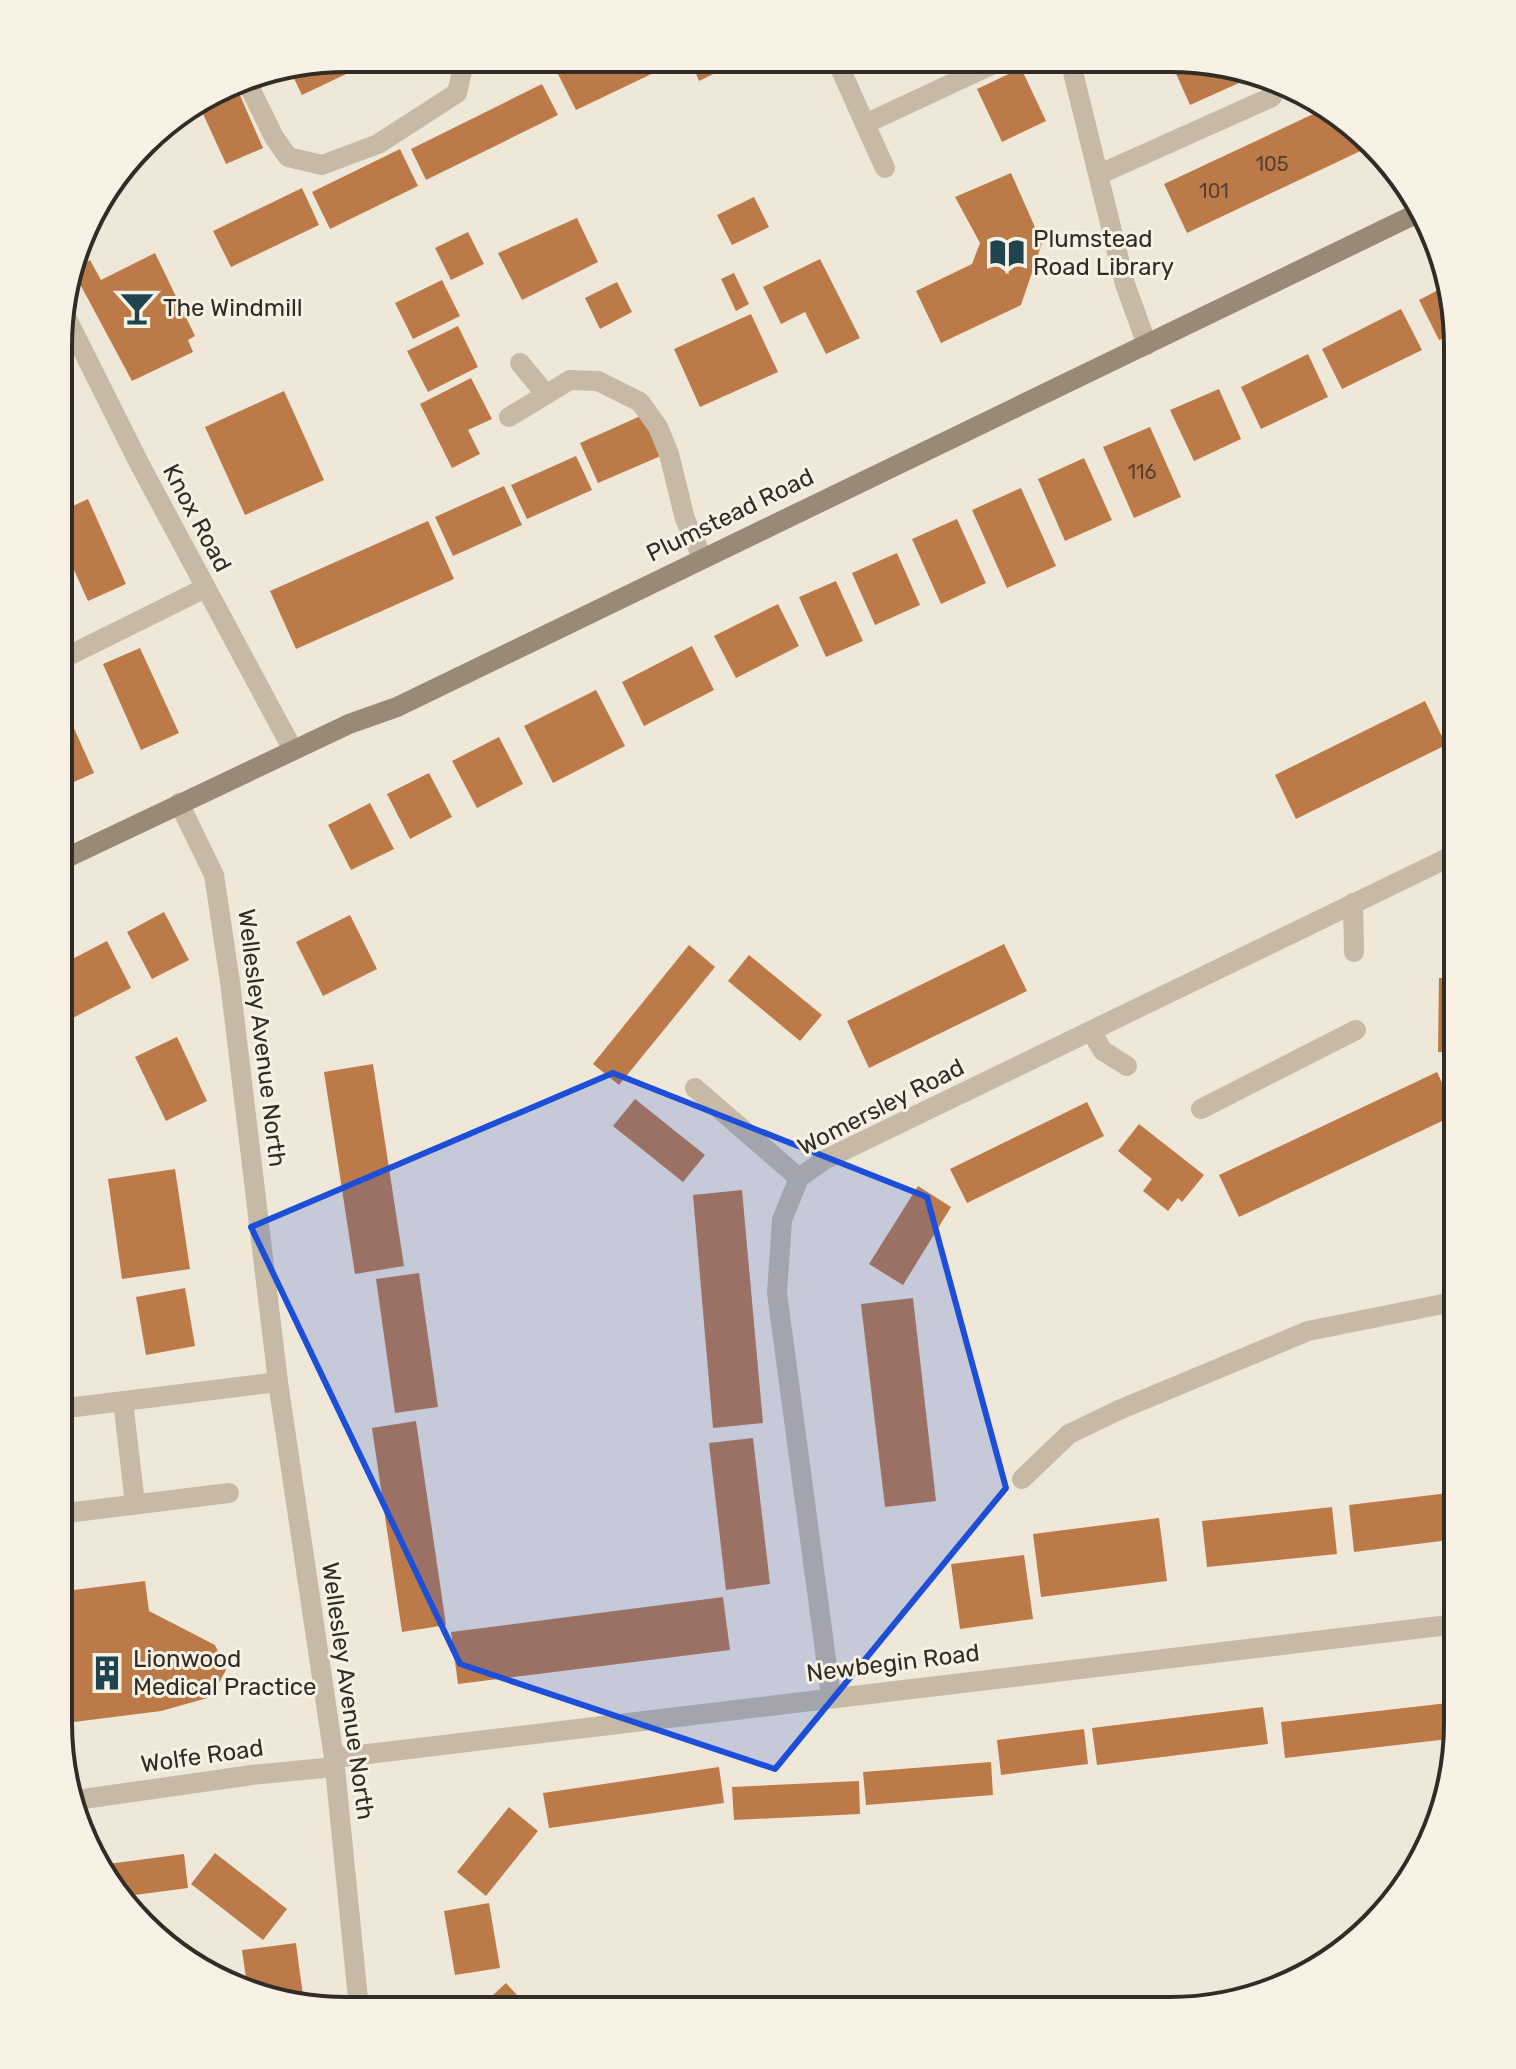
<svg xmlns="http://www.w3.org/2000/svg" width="1516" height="2069" font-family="Rubik,sans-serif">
	<rect width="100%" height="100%" fill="#efe8d9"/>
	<g fill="#bc7a49">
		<path d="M346 58H380L302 95 289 68Z"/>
		<path d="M590 59H660L664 68 576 110 558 74Z"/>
		<path d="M690 59H744L699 81Z"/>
		<path d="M1170 60 1208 61 1250 78 1190 105Z"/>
		<path d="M1021 68 1046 121 1002 142 977 89Z"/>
		<path d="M235 84 263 148 226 164 199 105Z"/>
		<path d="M542 84 558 115 426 180 411 149Z"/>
		<path d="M1324 109 1345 117 1369 147 1187 233 1164 184Z"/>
		<path d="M400 149 418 186 330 229 312 192Z"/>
		<path d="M1011 173 1042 243 1021 305 941 343 916 291 972 264 980 243 955 197Z"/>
		<path d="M302 188 319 225 231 267 213 231Z"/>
		<path d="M754 197 769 227 732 245 717 215Z"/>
		<path d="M577 218 598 262 522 300 498 253Z"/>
		<path d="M468 232 484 264 451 280 435 248Z"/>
		<path d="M155 253 195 336 188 340 193 352 132 381 73 271 90 260 101 280Z"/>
		<path d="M820 259 860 338 826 354 805 312 781 324 763 287Z"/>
		<path d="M734 273 749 304 736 311 721 279Z"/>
		<path d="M442 280 460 316 413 339 395 303Z"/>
		<path d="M617 282 632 312 600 329 585 298Z"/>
		<path d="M1444 287 1455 333 1439 340 1419 300Z"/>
		<path d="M1401 309 1422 350 1342 389 1322 349Z"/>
		<path d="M751 314 778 372 700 407 674 349Z"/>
		<path d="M458 326 478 367 428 392 407 351Z"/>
		<path d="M1308 354 1328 397 1261 429 1241 387Z"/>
		<path d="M471 378 492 419 468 430 480 454 452 468 420 404Z"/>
		<path d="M1219 389 1241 439 1194 461 1170 410Z"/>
		<path d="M284 391 324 480 245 515 205 427Z"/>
		<path d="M645 414 663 455 598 483 580 443Z"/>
		<path d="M1150 427 1181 497 1134 518 1103 447Z"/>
		<path d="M576 456 592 490 527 519 511 485Z"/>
		<path d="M1084 458 1112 520 1065 541 1038 479Z"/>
		<path d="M504 486 522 525 453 556 435 517Z"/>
		<path d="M1021 488 1056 566 1007 588 972 510Z"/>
		<path d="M88 499 126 584 88 601 60 539V512Z"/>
		<path d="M957 519 986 583 941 604 912 539Z"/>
		<path d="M428 521 454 579 296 649 270 591Z"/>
		<path d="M897 553 920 605 875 625 852 573Z"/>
		<path d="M836 581 863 641 826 657 799 597Z"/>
		<path d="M778 604 799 646 736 678 714 636Z"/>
		<path d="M692 646 714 690 644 726 622 682Z"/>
		<path d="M140 648 179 733 141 750 103 664Z"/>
		<path d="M596 690 625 746 553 783 524 726Z"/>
		<path d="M60 697 94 773 60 788Z"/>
		<path d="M1425 701 1446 745 1296 819 1275 775Z"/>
		<path d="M499 737 523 784 477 808 452 761Z"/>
		<path d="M429 773 452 817 410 839 387 794Z"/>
		<path d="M370 803 394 849 351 870 328 825Z"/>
		<path d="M164 912 189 960 152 979 127 932Z"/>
		<path d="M350 915 377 969 323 996 296 942Z"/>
		<path d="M107 941 131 988 63 1023 59 1017V966Z"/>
		<path d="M1004 944 1027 991 869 1068 847 1021Z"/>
		<path d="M689 945 715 967 619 1085 593 1064Z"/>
		<path d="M749 955 822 1015 800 1041 728 981Z"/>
		<path d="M1439 978H1458V1053L1438 1052Z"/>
		<path d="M177 1037 207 1101 166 1121 135 1057Z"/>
		<path d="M373 1064 404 1266 355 1274 324 1072Z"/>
		<path d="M1437 1072 1457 1114 1239 1217 1219 1175Z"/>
		<path d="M635 1099 705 1155 683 1182 613 1126Z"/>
		<path d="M1087 1102 1104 1136 967 1203 950 1169Z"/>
		<path d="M1139 1124 1204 1175 1182 1202 1178 1198 1168 1211 1143 1191 1152 1179 1118 1151Z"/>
		<path d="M175 1169 190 1269 122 1279 108 1179Z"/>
		<path d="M918 1186 951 1207 903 1285 869 1264Z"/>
		<path d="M742 1190 763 1423 713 1428 693 1195Z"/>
		<path d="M419 1273 438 1407 395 1413 376 1279Z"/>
		<path d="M185 1288 195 1346 146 1355 136 1297Z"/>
		<path d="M913 1298 936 1501 885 1507 861 1304Z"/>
		<path d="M416 1421 446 1625 402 1632 372 1428Z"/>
		<path d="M753 1438 770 1584 726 1590 709 1443Z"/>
		<path d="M1457 1492V1539L1354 1552 1349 1505Z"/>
		<path d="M1332 1507 1337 1554 1207 1567 1202 1521Z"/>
		<path d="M1159 1518 1167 1581 1041 1597 1033 1534Z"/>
		<path d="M1024 1555 1033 1619 960 1629 951 1564Z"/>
		<path d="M145 1581 149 1611 215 1645 226 1670 211 1697 161 1711 58 1724V1635H62L58 1592Z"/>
		<path d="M723 1597 730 1650 458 1684 451 1632Z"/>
		<path d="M1457 1702V1738L1285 1758 1281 1722Z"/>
		<path d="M1263 1707 1268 1744 1097 1765 1092 1728Z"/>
		<path d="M1084 1729 1088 1764 1001 1775 997 1740Z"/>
		<path d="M991 1762 993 1795 866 1805 863 1772Z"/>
		<path d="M719 1767 724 1803 549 1828 543 1793Z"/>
		<path d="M859 1781 860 1814 734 1820 732 1787Z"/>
		<path d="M509 1807 538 1831 486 1896 457 1872Z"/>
		<path d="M215 1853 287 1909 263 1940 191 1884Z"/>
		<path d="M184 1854 188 1888 127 1896 100 1865Z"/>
		<path d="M489 1903 500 1968 455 1975 444 1911Z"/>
		<path d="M296 1943 300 1974 305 2007 247 1985 242 1950Z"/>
		<path d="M506 1983 530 2009H478Z"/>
	</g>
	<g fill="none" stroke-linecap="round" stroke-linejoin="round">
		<g stroke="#c6baa6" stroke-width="20">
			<path d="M1100 174 1272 97"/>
			<path d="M1353 903 1354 952"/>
			<path d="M1092 1033 1103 1051 1127 1066"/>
			<path d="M1201 1109 1356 1030"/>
			<path d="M1119 1410 1308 1331 1458 1301"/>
			<path d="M58 1514 229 1493"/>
		</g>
		<g stroke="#c6baa6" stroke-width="20">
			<path d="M836 59 865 124"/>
			<path d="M1070 60 1125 284 1147 345"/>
			<path d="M245 78 274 137 288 157 322 165 378 144 457 93 465 58"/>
			<path d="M885 168 865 124 1002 60"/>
			<path d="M61 307 139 463 293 750"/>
			<path d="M520 363 544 392"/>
			<path d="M509 417 570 380 598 381 640 402 658 427 669 454 685 519 702 557"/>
			<path d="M60 660 205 588"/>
			<path d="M179 803 214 875 230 982 278 1382 334 1758 359 2009"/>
			<path d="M695 1088 799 1178"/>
			<path d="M123 1401 135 1504"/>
			<path d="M59 1409 278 1382"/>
			<path d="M1022 1479 1069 1434 1119 1410"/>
			<path d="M831 1696 777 1293 782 1220 799 1178 824 1160 1458 853"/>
			<path d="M334 1758 1457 1624"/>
			<path d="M76 1800 252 1775 335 1767"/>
		</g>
		<path stroke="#998a78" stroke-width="20" d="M60 861 349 724 397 707 1422 211"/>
	</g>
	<path fill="#1d4ed8" fill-opacity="0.2" stroke="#1d4ed8" stroke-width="6" stroke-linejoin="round" d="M613 1073 927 1197 1006 1488 775 1769 460 1664 251 1227Z"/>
	<defs>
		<g id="library-bare" transform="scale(2.76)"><path d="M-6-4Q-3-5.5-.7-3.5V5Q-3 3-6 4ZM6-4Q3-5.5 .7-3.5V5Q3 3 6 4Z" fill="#1f4450" stroke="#f7f2e4" stroke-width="2.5" paint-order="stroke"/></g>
		<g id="bar-bare" transform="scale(2.76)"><path d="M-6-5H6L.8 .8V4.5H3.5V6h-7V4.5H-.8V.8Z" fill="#1f4450" stroke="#f7f2e4" stroke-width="2.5" paint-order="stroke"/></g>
		<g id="building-bare" transform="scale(2.76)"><path d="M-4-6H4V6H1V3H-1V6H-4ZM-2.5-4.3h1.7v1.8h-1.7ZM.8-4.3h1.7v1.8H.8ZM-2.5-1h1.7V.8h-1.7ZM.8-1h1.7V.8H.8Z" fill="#1f4450" stroke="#f7f2e4" stroke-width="2.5" paint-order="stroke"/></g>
	</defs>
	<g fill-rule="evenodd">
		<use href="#library-bare" x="1007" y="253"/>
		<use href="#bar-bare" x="137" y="308"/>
		<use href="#building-bare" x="107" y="1673"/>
	</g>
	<g text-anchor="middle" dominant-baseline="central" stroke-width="6" stroke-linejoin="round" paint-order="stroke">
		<g font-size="20" fill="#54402f">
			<text x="1272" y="164">105</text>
			<text x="1214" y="191">101</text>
			<text x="1142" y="472">116</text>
		</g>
		<g font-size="24" fill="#322c26" stroke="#f7f2e4" text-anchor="start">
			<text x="1033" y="239">Plumstead<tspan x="1033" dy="28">Road Library</tspan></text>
			<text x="163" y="308">The Windmill</text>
			<text x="133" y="1659">Lionwood<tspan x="133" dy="28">Medical Practice</tspan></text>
		</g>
		<g font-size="24" fill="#322c26" stroke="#f7f2e4">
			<text transform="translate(730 515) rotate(-26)">Plumstead Road</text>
			<text transform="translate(197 518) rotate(62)">Knox Road</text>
			<text transform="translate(262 1038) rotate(83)">Wellesley Avenue North</text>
			<text transform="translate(881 1107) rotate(-27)">Womersley Road</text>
			<text transform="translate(893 1663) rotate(-7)">Newbegin Road</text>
			<text transform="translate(348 1691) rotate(82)">Wellesley Avenue North</text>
			<text transform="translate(202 1756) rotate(-8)">Wolfe Road</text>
		</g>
	</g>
	<path d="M0 0H1516V2069H0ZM346 72H1170A274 274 0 0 1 1444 346V1723A274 274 0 0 1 1170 1997H346A274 274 0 0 1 72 1723V346A274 274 0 0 1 346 72Z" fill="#f7f2e4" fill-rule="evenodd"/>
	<path fill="none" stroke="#322c26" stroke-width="4" d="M346 72H1170A274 274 0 0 1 1444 346V1723A274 274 0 0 1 1170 1997H346A274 274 0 0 1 72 1723V346A274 274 0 0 1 346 72Z"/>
</svg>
